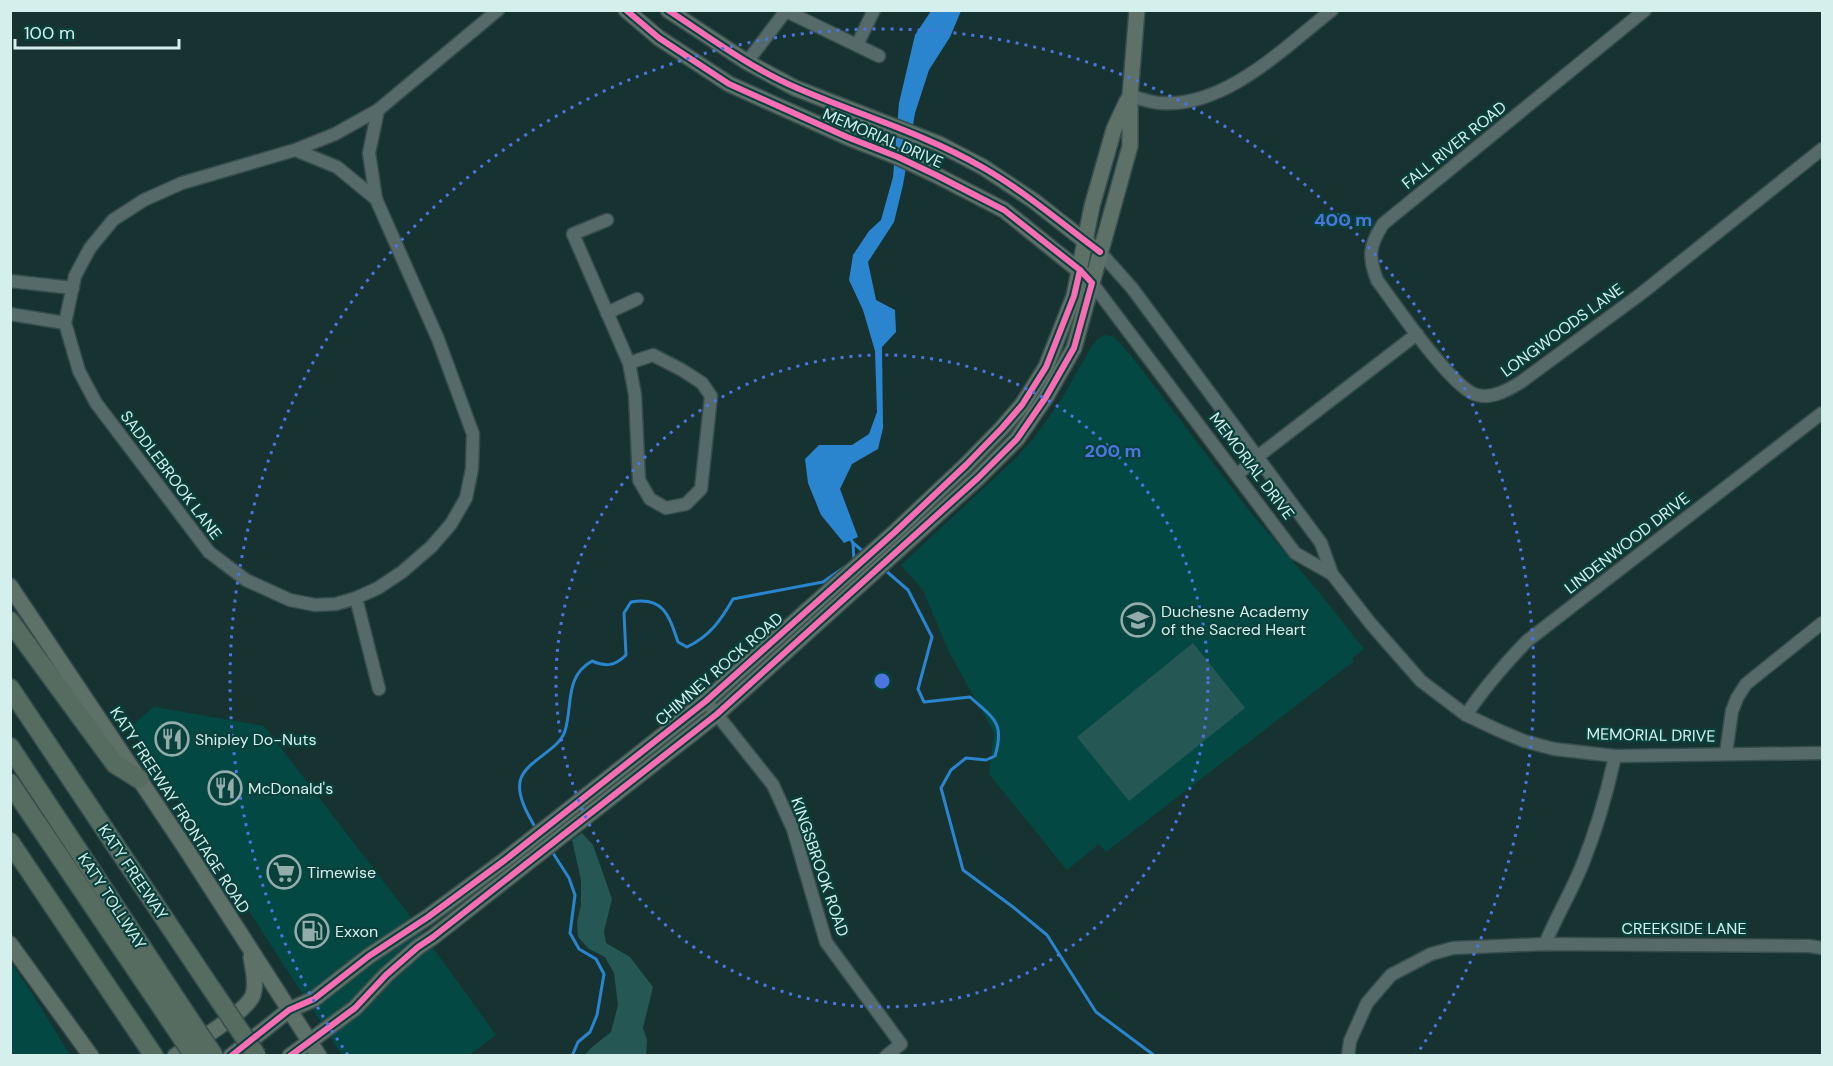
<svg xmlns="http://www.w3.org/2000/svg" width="1833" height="1066" font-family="'DM Sans',sans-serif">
	<rect width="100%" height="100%" fill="#163332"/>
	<g fill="#044844">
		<path d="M1105 335 1114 337 1132 357 1251 513 1318 591 1364 649 1352 658 1354 661 1106 852 1099 844 1067 870 989 774 994 733 949 652 923 590 901 565 1016 458 1034 438 1061 400 1092 346 1098 339Z"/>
		<path d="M154 707 264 726 410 916 496 1035 469 1055H342L130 727Z"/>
		<path d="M11 963 33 995 70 1055H11Z"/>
	</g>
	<g fill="#255855">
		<path d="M1193 643 1245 708 1129 801 1077 737Z"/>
		<path d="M582 833 593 845 612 899 604 931 606 943 630 957 653 987 643 1028 647 1040 646 1055H585L591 1048 611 1032 618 1005 614 973 605 957 589 949 578 937 577 922 581 905V880L572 840Z"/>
	</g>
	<path fill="#2a85ce" d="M931 11H961L950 37 929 70 915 113 903 185 894 222 868 262 876 300 895 310 896 332 882 347 883 428 878 449 852 464 840 489 858 537 844 543 821 515 808 483 805 459 819 445H852L869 434 877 412 875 351 863 310 849 280 853 255 869 231 881 220 893 177 899 103 915 35Z"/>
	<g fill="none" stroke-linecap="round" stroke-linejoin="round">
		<g stroke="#2a85ce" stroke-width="3">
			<path d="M850 538 853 543 854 561"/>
			<path d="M853 543 864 552"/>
			<path d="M885 570 908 590 932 637 918 689 924 702 970 697C994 719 1005 722 995 756L986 760 966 758 951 770 941 788 963 870 1013 907 1047 935 1096 1012 1155 1056"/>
			<path d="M537 830C529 817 515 794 521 778 529 759 559 750 565 731 573 706 564 677 592 661 606 667 615 666 626 655L624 613 631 602C663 596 669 615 678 642L687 647C710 636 721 620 733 599L823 582 846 566"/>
			<path d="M551 850 569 878 575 895 570 933 579 949 596 959 604 974 597 1015 590 1032 578 1042 572 1056"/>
		</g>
		<g stroke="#374d4c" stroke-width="15">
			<g id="minor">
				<path d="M784 10 879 56"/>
				<path d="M1645 10 1383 224C1369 246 1368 256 1377 280 1394 303 1453 390 1477 395 1492 399 1508 390 1521 382L1642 293 1822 149"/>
				<path d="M857 45 874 10"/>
				<path d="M747 62 785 12"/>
				<path d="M1130 96C1140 98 1151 103 1161 103 1225 108 1285 47 1332 10"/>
				<path d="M295 150 337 167 376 199 438 339 473 434 472 469 466 498 451 524 431 547 402 572 378 588 356 598 336 604 315 605 290 600 246 580 209 552 96 403 79 371 65 323 75 276 90 248 113 220 144 200 182 183 295 150 335 134 378 110 498 10"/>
				<path d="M376 199 369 153 378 110"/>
				<path d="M607 220 573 234 629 363 635 395 639 480 650 499 666 508 686 504 701 489 711 396 702 383 682 370 653 355 629 363"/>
				<path d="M1100 252 1132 288 1321 543 1332 574 1371 624 1421 681 1466 715 1498 730 1524 741 1554 749 1615 756 1822 753"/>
				<path d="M10 281 73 288"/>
				<path d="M1092 283 1295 553 1332 574"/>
				<path d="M607 313 637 299"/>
				<path d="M10 314 65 323"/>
				<path d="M1237 475 1257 457 1417 334"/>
				<path d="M356 598 379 689"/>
				<path d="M711 707 773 785 793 829 826 942 901 1044 886 1056"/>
				<path d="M1466 715C1484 688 1504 665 1527 641L1822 413"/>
				<path d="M1726 753 1732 711 1737 698 1746 684 1822 623"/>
				<path d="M1545 944C1556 917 1572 891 1583 863 1597 828 1607 793 1615 756"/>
				<path d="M1348 1056 1350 1041 1367 1003 1391 975 1431 954 1453 948 1545 944 1809 946 1822 948"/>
			</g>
		</g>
		<g stroke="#374d4c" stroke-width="18">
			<g id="major">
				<path d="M626 10 659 38 729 84 847 137 898 157 936 175 1004 210 1086 276"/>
				<path d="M668 10 747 62 795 88 939 144 983 167 1034 201 1090 245"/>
				<path d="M10 586 186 849 319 1056"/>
				<path d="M10 944 91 1056"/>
				<path d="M175 1056C192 1044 246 1013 253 995 257 983 253 969 251 957"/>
				<path d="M231 1056 289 1010 314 999 369 956 428 917 505 860 706 701 895 532 966 465 1002 428 1022 405 1046 367 1074 296 1092 206 1114 129 1127 101"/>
				<path d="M290 1056 355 1008 386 975 418 947 433 937 717 714 978 478 1017 439 1046 397 1074 348 1130 146V96L1137 10"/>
			</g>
		</g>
		<g stroke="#374d4c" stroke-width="21">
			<g id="highway">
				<path d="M10 621 115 764 139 779"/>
				<path d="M10 688 211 988"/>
				<path d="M10 747 184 1011"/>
				<path d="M10 783 170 1020"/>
				<path d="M10 842 154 1056"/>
			</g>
		</g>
		<use href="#minor" stroke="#566a69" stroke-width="12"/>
		<use href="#major" stroke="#5d7169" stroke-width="15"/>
		<use href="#highway" stroke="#576c61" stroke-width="18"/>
		<g stroke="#374d4c" stroke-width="21" stroke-linecap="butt">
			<g id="highway-bridge">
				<path d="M211 988 257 1056"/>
				<path d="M184 1011 214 1056"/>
				<path d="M170 1020 194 1056"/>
			</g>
		</g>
		<use href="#highway-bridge" stroke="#576c61" stroke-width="18"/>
		<g stroke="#09403c" stroke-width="10">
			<g id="cycleway">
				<path d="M668 10C709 37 752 69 797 88 859 115 923 133 982 167 1024 191 1061 223 1100 252"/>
				<path d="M231 1056 289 1010 314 999 369 956 428 917 505 860 706 701 895 532 966 465 1002 428 1022 405 1046 367 1074 296 1080 270"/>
				<path d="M290 1056 355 1008 386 975 418 947 433 937 717 714 978 478 1017 439 1046 397 1074 348 1092 283 1080 270 1004 210 936 175 898 157 847 137 729 84 659 38 626 10"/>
			</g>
		</g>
		<use href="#cycleway" stroke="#f96db3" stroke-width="6"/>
	</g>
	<g fill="none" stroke="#4b76dd" stroke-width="3" stroke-dasharray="3 6">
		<circle cx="882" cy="681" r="326"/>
		<path d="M348 1055A652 652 0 1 1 1416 1055"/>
	</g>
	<defs>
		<g id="school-ring" transform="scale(1.725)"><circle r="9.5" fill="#09403c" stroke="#92adab" stroke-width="1.5"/><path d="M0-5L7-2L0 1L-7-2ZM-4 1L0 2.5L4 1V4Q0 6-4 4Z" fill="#92adab"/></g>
		<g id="restaurant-ring" transform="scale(1.725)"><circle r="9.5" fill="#09403c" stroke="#92adab" stroke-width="1.5"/><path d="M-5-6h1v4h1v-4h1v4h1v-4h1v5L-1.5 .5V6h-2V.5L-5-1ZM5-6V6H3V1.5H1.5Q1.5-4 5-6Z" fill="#92adab"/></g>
		<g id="supermarket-ring" transform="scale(1.725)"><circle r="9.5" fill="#09403c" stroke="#92adab" stroke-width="1.5"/><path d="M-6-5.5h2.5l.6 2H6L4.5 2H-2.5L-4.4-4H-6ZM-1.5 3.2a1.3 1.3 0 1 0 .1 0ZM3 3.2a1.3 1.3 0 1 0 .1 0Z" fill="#92adab"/></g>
		<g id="fuel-ring" transform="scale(1.725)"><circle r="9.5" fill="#09403c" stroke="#92adab" stroke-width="1.5"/><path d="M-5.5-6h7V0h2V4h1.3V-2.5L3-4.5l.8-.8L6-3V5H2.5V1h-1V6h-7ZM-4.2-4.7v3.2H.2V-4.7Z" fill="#92adab"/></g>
	</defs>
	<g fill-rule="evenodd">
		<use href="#school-ring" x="1138" y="620"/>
		<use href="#restaurant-ring" x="172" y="739"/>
		<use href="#restaurant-ring" x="225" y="788"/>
		<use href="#supermarket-ring" x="284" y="872"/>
		<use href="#fuel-ring" x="312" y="931"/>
	</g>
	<g text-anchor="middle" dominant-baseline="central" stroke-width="4.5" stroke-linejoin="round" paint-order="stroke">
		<g font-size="16" fill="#d5efec" stroke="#09403c">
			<text transform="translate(883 138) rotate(23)">MEMORIAL DRIVE</text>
			<text transform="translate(1454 145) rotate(-39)">FALL RIVER ROAD</text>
			<text transform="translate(1562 330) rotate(-36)">LONGWOODS LANE</text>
			<text transform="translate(1252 466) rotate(53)">MEMORIAL DRIVE</text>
			<text transform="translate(171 475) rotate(53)">SADDLEBROOK LANE</text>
			<text transform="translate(1627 543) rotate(-38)">LINDENWOOD DRIVE</text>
			<text transform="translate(719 669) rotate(-41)">CHIMNEY ROCK ROAD</text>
			<text transform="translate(1651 735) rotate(1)">MEMORIAL DRIVE</text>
			<text transform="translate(180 810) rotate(57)">KATY FREEWAY FRONTAGE ROAD</text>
			<text transform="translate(820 867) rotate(71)">KINGSBROOK ROAD</text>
			<text transform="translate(133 872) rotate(56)">KATY FREEWAY</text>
			<text transform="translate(112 901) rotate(57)">KATY TOLLWAY</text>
			<text x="1684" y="928">CREEKSIDE LANE</text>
		</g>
		<g font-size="16" fill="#d5efec" stroke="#09403c" text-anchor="start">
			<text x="1161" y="611">Duchesne Academy<tspan x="1161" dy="18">of the Sacred Heart</tspan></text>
			<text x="195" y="739">Shipley Do-Nuts</text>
			<text x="248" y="788">McDonald's</text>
			<text x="307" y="872">Timewise</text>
			<text x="335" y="931">Exxon</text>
		</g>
	</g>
	<circle cx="882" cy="681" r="9" fill="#4b76dd" stroke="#09403c" stroke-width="3"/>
	<g font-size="18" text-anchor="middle" font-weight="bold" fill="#4b76dd" stroke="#09403c" stroke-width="4.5" stroke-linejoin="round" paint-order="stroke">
		<text x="1343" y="226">400 m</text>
		<text x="1113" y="457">200 m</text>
	</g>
	<rect width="1833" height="1066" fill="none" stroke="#d5efec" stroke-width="24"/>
	<path d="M15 39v9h164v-9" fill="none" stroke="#d5efec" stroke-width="3"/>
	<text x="24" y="39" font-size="18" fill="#d5efec" stroke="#09403c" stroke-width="4.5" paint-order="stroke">100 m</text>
</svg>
